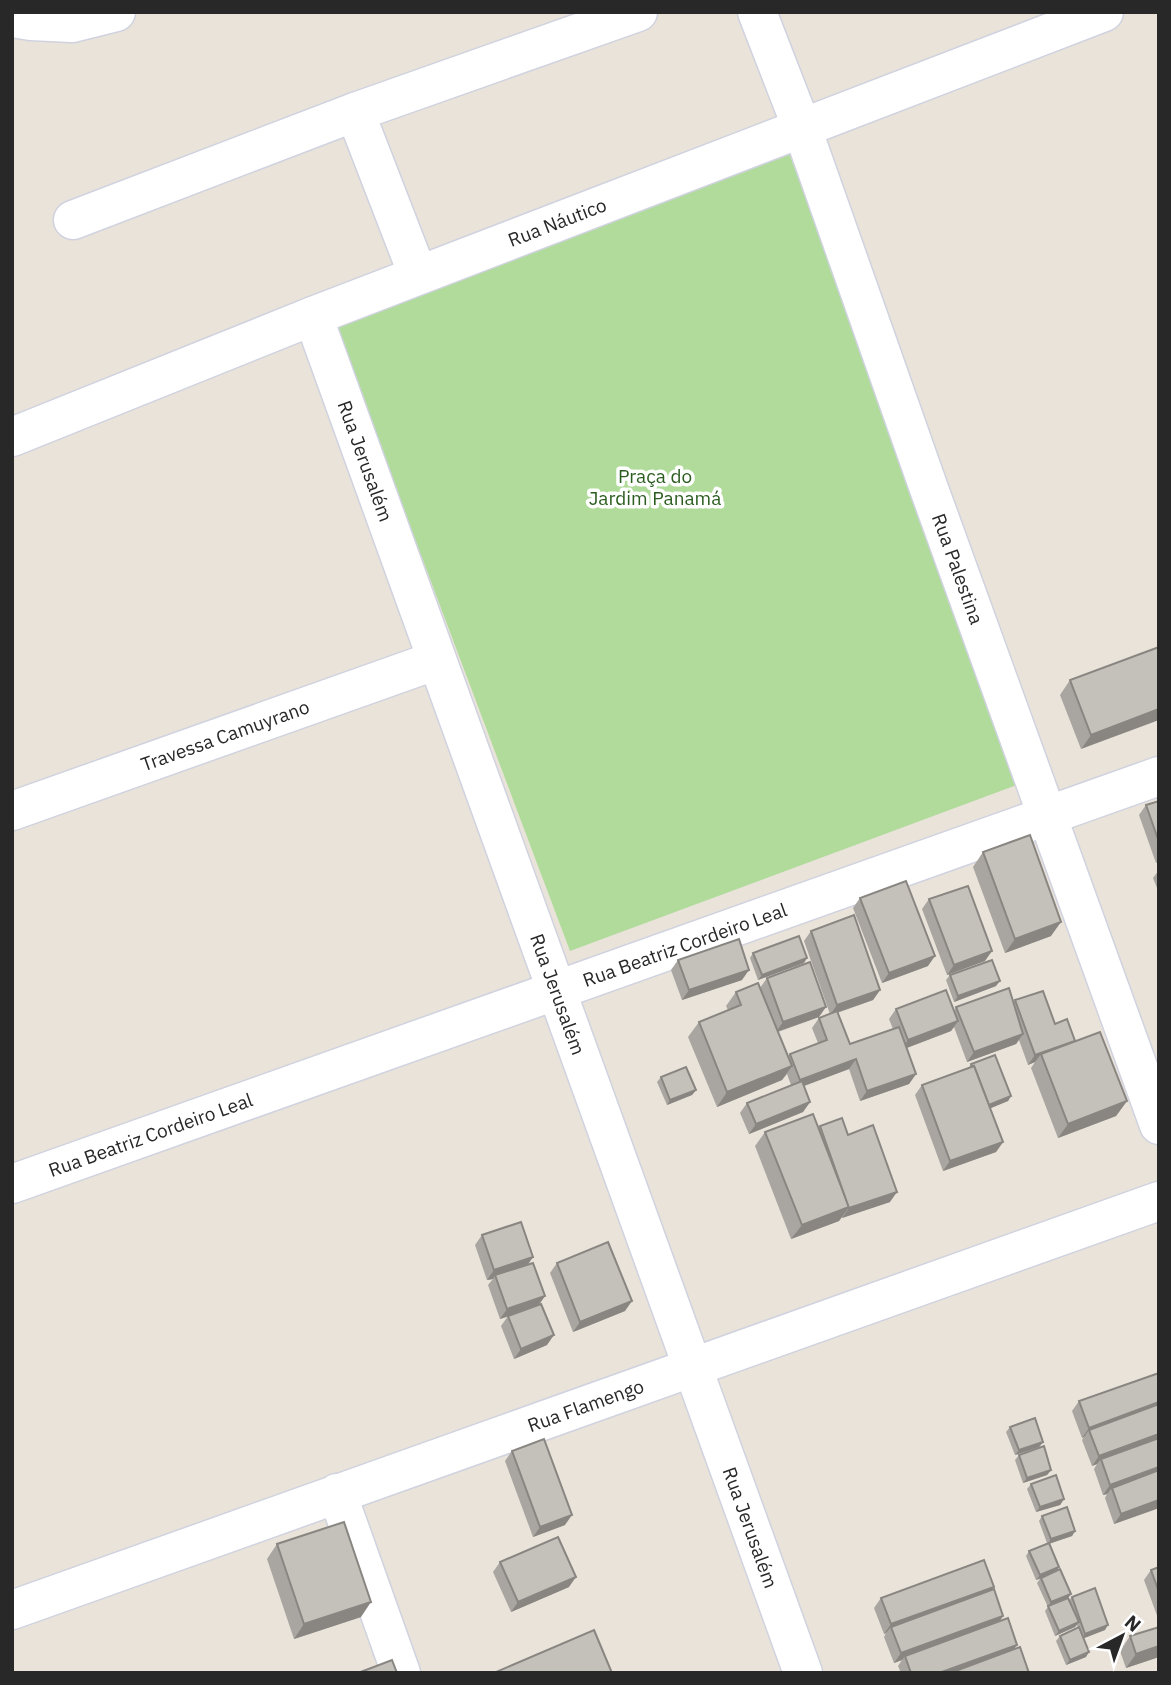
<svg xmlns="http://www.w3.org/2000/svg" width="1171" height="1685" font-family="'IBM Plex Sans',sans-serif">
	<rect width="100%" height="100%" fill="#e9e3da"/>
	<path fill="#b0db9b" d="M789 153 1025 782 570 951 333 321Z"/>
	<g fill="none" stroke-linecap="round" stroke-linejoin="round">
		<g stroke="#d0d3df" stroke-width="41">
			<g id="minor">
				<path id="s1" d="M757 12 802 128 928 486 1159 1125"/>
				<path d="M12 18 31 21 72 23 116 12"/>
				<path d="M355 112 418 275"/>
				<path d="M73 220 355 112 638 12"/>
				<path id="s2" d="M313 316 803 1673"/>
				<path id="s3" d="M12 437 313 316 1104 12"/>
				<path id="s4" d="M12 811 437 660"/>
				<path id="s5" d="M12 1184 1159 776"/>
				<path d="M337 1493 401 1673"/>
				<path id="s6" d="M12 1610 1159 1201"/>
			</g>
		</g>
		<use href="#minor" stroke="#fff" stroke-width="38"/>
	</g>
	<g fill="#a9a5a0">
		<path d="M1159 647 1081 749 1060 695 1070 680Z"/>
		<path d="M1159 801V862L1156 863 1139 815 1146 805Z"/>
		<path d="M983 852 1051 936 1005 953 973 867Z"/>
		<path d="M1159 870V893L1153 878Z"/>
		<path d="M860 898 928 966 882 983 853 908Z"/>
		<path d="M929 899 985 961 947 975 922 909Z"/>
		<path d="M811 931 880 990 873 1000 837 1013 850 1044 893 1029 889 1019 896 1009 954 1011 956 1007 1013 1003 1015 1000 1055 1024 1075 1041 1127 1101 1116 1116 1058 1138 1031 1068 1035 1062 1028 1065 1019 1040 1016 1044 967 1062 954 1027 951 1031 907 1048 916 1074 909 1084 860 1101 849 1069 804 1086 810 1102 803 1112 749 1134 740 1113 747 1103 791 1085 787 1074 782 1080 717 1107 688 1037 699 1022 728 1010 726 1006 736 992 760 988 767 978 819 1017 778 1032 788 1056 790 1054 818 1043 812 1028 819 1018 830 1014 804 941Z"/>
		<path d="M753 953 804 963 758 980 750 958Z"/>
		<path d="M678 960 742 980 682 1000 671 970Z"/>
		<path d="M950 975 996 986 954 1002 946 980Z"/>
		<path d="M971 1064 1011 1096 1008 1101 990 1108 1003 1142 996 1152 943 1171 915 1095 922 1085 969 1068Z"/>
		<path d="M661 1077 696 1090 692 1095 667 1105 657 1082Z"/>
		<path d="M820 1126 848 1135 890 1202 842 1218V1217L839 1221 791 1239 755 1146 765 1132 818 1128Z"/>
		<path d="M482 1235 533 1257 528 1264 545 1296 539 1304 547 1345 514 1359 501 1326 508 1316H510L500 1319 488 1285 493 1279 487 1280 475 1245Z"/>
		<path d="M557 1263 625 1311 573 1332 550 1273Z"/>
		<path d="M1159 1373V1508L1114 1524 1105 1498 1107 1494 1103 1495 1094 1469 1097 1464 1092 1466 1082 1440 1084 1437 1082 1438 1072 1411 1079 1401Z"/>
		<path d="M1010 1427 1043 1442 1039 1447 1015 1455 1006 1432Z"/>
		<path d="M512 1451 565 1525 533 1537 505 1461Z"/>
		<path d="M1019 1455 1051 1470 1047 1475 1023 1483 1015 1460Z"/>
		<path d="M1031 1484 1064 1499 1060 1505 1036 1512 1027 1489Z"/>
		<path d="M1042 1516 1075 1531 1072 1536 1049 1544 1056 1571 1071 1594 1068 1598 1069 1600 1072 1597 1105 1630 1083 1638 1086 1657 1066 1665 1056 1641 1060 1636 1078 1628 1077 1625 1075 1627 1055 1636 1045 1611 1048 1607 1037 1583 1040 1579 1036 1580 1026 1556 1029 1551 1047 1543 1039 1521Z"/>
		<path d="M277 1544 361 1617 294 1639 267 1559Z"/>
		<path d="M500 1562 569 1587 511 1612 493 1572Z"/>
		<path d="M1159 1567V1621L1144 1580 1151 1570Z"/>
		<path d="M991 1590 1003 1616 1000 1621 1014 1650 1029 1673H901L898 1666 902 1660 894 1663 884 1637 886 1633 884 1634 874 1608 881 1598Z"/>
		<path d="M1159 1627V1657L1126 1668 1120 1651 1130 1636Z"/>
	</g>
	<g fill="#898682">
		<path d="M1159 709V720L1081 749 1091 735Z"/>
		<path d="M1061 922 1051 936 1005 953 1015 939Z"/>
		<path d="M992 951 985 961 947 975 954 965Z"/>
		<path d="M935 956 928 966 882 983 889 973Z"/>
		<path d="M807 958 804 963 758 980 762 975Z"/>
		<path d="M749 970 742 980 682 1000 689 990Z"/>
		<path d="M1000 981 996 986 954 1002 958 996Z"/>
		<path d="M880 990 873 1000 830 1015 837 1005Z"/>
		<path d="M826 1007 819 1017 776 1032 783 1022Z"/>
		<path d="M958 1021 951 1031 901 1050 908 1040Z"/>
		<path d="M1023 1034 1016 1044 967 1062 974 1052Z"/>
		<path d="M1075 1041 1041 1054 1035 1062 1028 1065 1035 1055Z"/>
		<path d="M856 1059 849 1069 793 1090 800 1080Z"/>
		<path d="M792 1066 782 1080 717 1107 727 1092Z"/>
		<path d="M916 1074 909 1084 860 1101 867 1091Z"/>
		<path d="M696 1090 692 1095 667 1105 670 1100Z"/>
		<path d="M1011 1096 1008 1101 984 1111 987 1106Z"/>
		<path d="M1127 1101 1116 1116 1058 1138 1068 1124Z"/>
		<path d="M810 1102 803 1112 749 1134 756 1124Z"/>
		<path d="M1003 1142 996 1152 943 1171 950 1161Z"/>
		<path d="M897 1192 890 1202 842 1218 849 1208Z"/>
		<path d="M849 1207 839 1221 791 1239 802 1225Z"/>
		<path d="M533 1257 526 1267 495 1275 493 1279 487 1280 494 1270Z"/>
		<path d="M545 1296 538 1306 500 1319 507 1309Z"/>
		<path d="M632 1301 625 1311 573 1332 580 1322Z"/>
		<path d="M554 1335 547 1345 514 1359 521 1349Z"/>
		<path d="M1159 1402V1410L1089 1430 1084 1437 1082 1438 1089 1428Z"/>
		<path d="M1159 1434V1441L1101 1459 1097 1464 1092 1466 1099 1456Z"/>
		<path d="M1043 1442 1039 1447 1015 1455 1019 1450Z"/>
		<path d="M1159 1467V1475L1112 1488 1107 1494 1103 1495 1110 1485Z"/>
		<path d="M1051 1470 1047 1475 1023 1483 1027 1478Z"/>
		<path d="M1064 1499 1060 1505 1036 1512 1040 1507Z"/>
		<path d="M1159 1500V1508L1114 1524 1121 1514Z"/>
		<path d="M572 1515 565 1525 533 1537 540 1527Z"/>
		<path d="M1075 1531 1072 1536 1048 1544 1051 1539Z"/>
		<path d="M1059 1567 1056 1572 1036 1580 1040 1575Z"/>
		<path d="M576 1577 569 1587 511 1612 518 1602Z"/>
		<path d="M994 1587 987 1597 891 1627 886 1633 884 1634 891 1624Z"/>
		<path d="M1071 1594 1067 1599 1048 1607 1051 1602Z"/>
		<path d="M371 1602 361 1617 294 1639 304 1624Z"/>
		<path d="M1003 1616 996 1626 905 1656 902 1660 894 1663 901 1653Z"/>
		<path d="M1079 1622 1075 1627 1055 1636 1059 1631Z"/>
		<path d="M1108 1625 1105 1630 1082 1639 1085 1634Z"/>
		<path d="M1017 1645 1010 1655 960 1673H939Z"/>
		<path d="M1159 1646V1657L1126 1668 1136 1654Z"/>
		<path d="M1089 1652 1086 1657 1066 1665 1070 1660Z"/>
	</g>
	<g fill="#c4c0ba" stroke="#898682" stroke-width="2">
		<path d="M1159 647V709L1091 735 1070 680Z"/>
		<path d="M1159 801V842L1146 805Z"/>
		<path d="M1030 835 1061 922 1015 939 983 852Z"/>
		<path d="M906 881 935 956 889 973 860 898Z"/>
		<path d="M968 886 992 951 954 965 929 899Z"/>
		<path d="M854 915 880 990 837 1005 811 931Z"/>
		<path d="M799 936 807 958 762 975 753 953Z"/>
		<path d="M739 939 749 970 689 990 678 960Z"/>
		<path d="M992 960 1000 981 958 996 950 975Z"/>
		<path d="M810 962 826 1007 783 1022 767 978Z"/>
		<path d="M758 983 792 1066 727 1092 699 1022 741 1005 736 992Z"/>
		<path d="M1009 988 1023 1034 974 1052 956 1007Z"/>
		<path d="M946 990 958 1021 908 1040 896 1009Z"/>
		<path d="M1043 991 1055 1024 1067 1019 1075 1041 1035 1055 1015 1000Z"/>
		<path d="M837 1011 850 1044 899 1027 916 1074 867 1091 856 1059 800 1080 790 1054 827 1040 819 1018Z"/>
		<path d="M1100 1032 1127 1101 1068 1124 1041 1054Z"/>
		<path d="M995 1055 1011 1096 989 1105 974 1066 972 1067 971 1064Z"/>
		<path d="M974 1066 1003 1142 950 1161 922 1085Z"/>
		<path d="M686 1067 696 1090 670 1100 661 1077Z"/>
		<path d="M802 1081 810 1102 756 1124 747 1103Z"/>
		<path d="M813 1114 849 1207 802 1225 765 1132Z"/>
		<path d="M842 1118 848 1135 873 1125 897 1192 849 1208 820 1126Z"/>
		<path d="M521 1222 533 1257 494 1270 482 1235Z"/>
		<path d="M608 1242 632 1301 580 1322 557 1263Z"/>
		<path d="M533 1263 545 1296 507 1309 495 1275Z"/>
		<path d="M541 1304 554 1335 521 1349 508 1316Z"/>
		<path d="M1159 1373V1402L1089 1428 1079 1401Z"/>
		<path d="M1159 1404V1434L1099 1456 1089 1430Z"/>
		<path d="M1035 1418 1043 1442 1019 1450 1010 1427Z"/>
		<path d="M1159 1438V1467L1110 1485 1101 1459Z"/>
		<path d="M544 1439 572 1515 540 1527 512 1451Z"/>
		<path d="M1044 1446 1051 1470 1027 1478 1019 1455Z"/>
		<path d="M1159 1470V1500L1121 1514 1112 1488Z"/>
		<path d="M1056 1475 1064 1499 1040 1507 1031 1484Z"/>
		<path d="M1067 1507 1075 1531 1051 1539 1042 1516Z"/>
		<path d="M344 1522 371 1602 304 1624 277 1544Z"/>
		<path d="M558 1537 576 1577 518 1602 500 1562Z"/>
		<path d="M1049 1543 1059 1567 1040 1575 1029 1551Z"/>
		<path d="M984 1560 994 1587 891 1624 881 1598Z"/>
		<path d="M1159 1567V1592L1151 1570Z"/>
		<path d="M1060 1569 1071 1594 1051 1602 1041 1578Z"/>
		<path d="M1095 1588 1108 1625 1085 1634 1072 1597Z"/>
		<path d="M994 1589 1003 1616 901 1653 891 1627Z"/>
		<path d="M1068 1598 1079 1622 1059 1631 1048 1606Z"/>
		<path d="M1008 1618 1017 1645 939 1673H911L905 1656Z"/>
		<path d="M1079 1627 1089 1652 1070 1660 1060 1636Z"/>
		<path d="M1159 1627V1646L1136 1654 1130 1636Z"/>
		<path d="M594 1630 612 1673H497L496 1672Z"/>
		<path d="M1020 1647 1029 1673H950Z"/>
		<path d="M392 1660 397 1673H358Z"/>
	</g>
	<g text-anchor="middle" dominant-baseline="central" stroke-width="7" stroke-linejoin="round" paint-order="stroke">
		<g font-size="19" fill="#282828" stroke="#fff">
			<text stroke="none"><textPath href="#s3" startOffset="586">Rua Náutico</textPath></text>
			<text stroke="none"><textPath href="#s2" startOffset="154">Rua Jerusalém</textPath></text>
			<text stroke="none"><textPath href="#s1" startOffset="592">Rua Palestina</textPath></text>
			<text stroke="none"><textPath href="#s4" startOffset="226">Travessa Camuyrano</textPath></text>
			<text stroke="none"><textPath href="#s5" startOffset="714">Rua Beatriz Cordeiro Leal</textPath></text>
			<text stroke="none"><textPath href="#s2" startOffset="721">Rua Jerusalém</textPath></text>
			<text stroke="none"><textPath href="#s5" startOffset="147">Rua Beatriz Cordeiro Leal</textPath></text>
			<text stroke="none"><textPath href="#s6" startOffset="609">Rua Flamengo</textPath></text>
			<text stroke="none"><textPath href="#s2" startOffset="1288">Rua Jerusalém</textPath></text>
		</g>
		<g font-size="19" fill="#2b5d1f" stroke="#fff">
			<text x="655" y="476">Praça do<tspan x="655" dy="22">Jardim Panamá</tspan></text>
		</g>
	</g>
	<rect width="1171" height="1685" fill="none" stroke="#282828" stroke-width="28"/>
	<g transform="translate(1122 1636) rotate(41)" stroke="#ffffff" stroke-width="5" paint-order="stroke">
	<path d="M0-5L12 26L0 18L-12 26Z" fill="#282828"/>
	<text y="-10" font-size="19" font-weight="bold" text-anchor="middle" fill="#282828">N</text>
	</g>
</svg>
